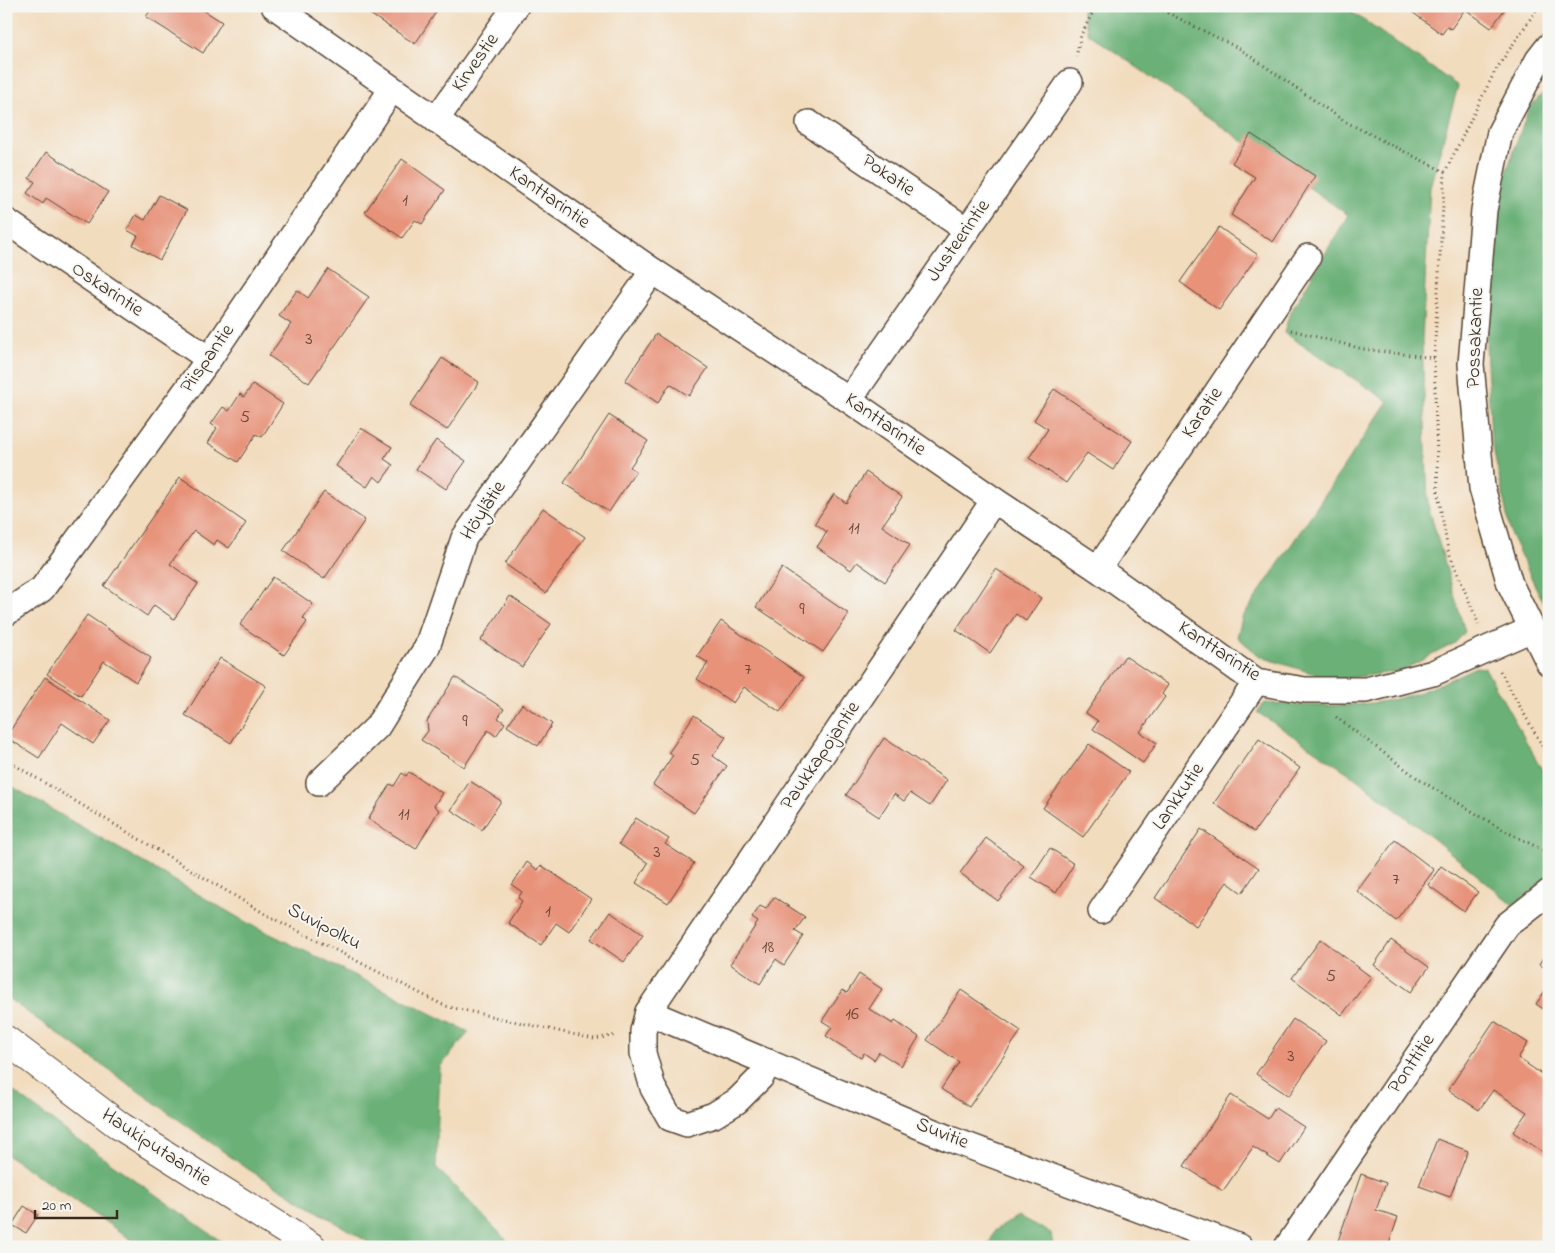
<svg xmlns="http://www.w3.org/2000/svg" width="1555" height="1253" font-family="'Indie Flower',sans-serif">
	<rect width="100%" height="100%" fill="#f6f6f2"/>
	<filter id="ink" filterUnits="userSpaceOnUse"><feTurbulence type="fractalNoise" baseFrequency=".02" numOctaves="2"/><feDisplacementMap in="SourceGraphic" scale="10" xChannelSelector="R" yChannelSelector="G"/><feConvolveMatrix kernelMatrix="1 2 1 2 8 2 1 2 1" color-interpolation-filters="sRGB"/></filter>
	<filter id="wash" filterUnits="userSpaceOnUse"><feTurbulence type="fractalNoise" baseFrequency=".0096" numOctaves="4" result="noise"/><feDisplacementMap in="SourceGraphic" scale="20" xChannelSelector="R" yChannelSelector="G"/><feGaussianBlur stdDeviation="1.12" result="paint"/><feColorMatrix in="noise" values="0 0 0 0 0 0 0 0 0 0 0 0 0 0 0 0 0 1.4 0 .05"/><feComposite in="paint" operator="in"/></filter>
	<g filter="url(#wash)">
		<rect width="100%" height="100%" fill="#f2dcbe"/>
		<g fill="#6ab077" stroke="#526d4a">
			<path d="M1081 6H1343L1458 86 1430 187 1422 340 1428 505 1465 632 1455 643 1401 671 1334 680 1261 657 1237 637 1242 618 1388 401 1284 333 1289 315 1348 215 1088 33Z"/>
			<path d="M1549 92V611L1539 594 1511 535 1491 437 1486 345 1502 184 1529 108 1543 93Z"/>
			<path d="M1476 667 1485 668 1549 782V878L1513 905 1435 840 1350 774 1257 712 1265 703C1316 707 1371 709 1420 692 1439 685 1458 675 1476 667Z"/>
			<path d="M6 783 246 922 469 1032 440 1067 436 1167 513 1247H376L248 1169 6 997Z"/>
			<path d="M6 1086 73 1136 229 1247H142L6 1154Z"/>
			<path d="M1018 1216 1051 1233 1053 1247H988L995 1230Z"/>
		</g>
		<g id="blocks">
			<g fill="#e79279">
				<path d="M153 6H197L222 22 203 53 146 17Z"/>
				<path d="M371 6H440L415 44 367 12Z"/>
				<path d="M1416 6H1507L1491 28 1465 9 1451 29 1447 27 1442 34 1412 12Z"/>
				<path d="M1251 134 1315 176 1273 242 1231 215 1255 177 1232 163Z"/>
				<path d="M46 152 108 192 87 224 46 198 43 204 27 193 35 182 29 178Z"/>
				<path d="M402 159 445 190 422 224 415 220 402 238 365 212Z"/>
				<path d="M159 195 187 210 160 260 133 245 138 236 127 230 136 215 145 220Z"/>
				<path d="M1219 227 1258 255 1219 310 1180 282Z"/>
				<path d="M328 269 369 297 309 383 269 356 291 324 279 316 297 290 308 298Z"/>
				<path d="M656 334 708 368 689 396 670 384 658 403 625 381Z"/>
				<path d="M442 358 479 382 447 430 410 406Z"/>
				<path d="M253 384 283 404 262 437 256 434 238 462 208 443 217 428 211 424 223 407 229 411 240 394 244 397Z"/>
				<path d="M1054 389 1132 441 1113 470 1087 453 1066 483 1029 458 1048 429 1034 420Z"/>
				<path d="M609 415 648 441 630 467 636 471 609 512 564 483Z"/>
				<path d="M361 428 392 447 384 459 393 465 381 482 374 476 367 487 336 466Z"/>
				<path d="M436 440 466 461 446 489 416 469Z"/>
				<path d="M866 472 902 497 882 526 910 545 885 582 857 562 851 570 817 547 827 532 815 523 834 494 846 503Z"/>
				<path d="M180 477 246 523 229 548 217 540 214 545 194 531 170 564 198 584 174 619 154 605 147 616 104 586Z"/>
				<path d="M324 492 365 520 324 579 283 551Z"/>
				<path d="M543 508 585 537 546 593 505 564Z"/>
				<path d="M782 568 849 614 823 652 756 607Z"/>
				<path d="M996 569 1041 598 1026 621 1016 614 990 653 956 630Z"/>
				<path d="M273 577 313 604 303 618 307 622 284 655 240 625Z"/>
				<path d="M510 596 551 624 522 667 481 640Z"/>
				<path d="M87 615 151 658 136 682 104 661 81 696 47 674Z"/>
				<path d="M721 621 804 677 780 712 744 687 733 703 697 679 708 663 697 656Z"/>
				<path d="M1125 656 1168 685 1162 694 1165 697 1140 732 1157 743 1143 763 1093 729 1098 721 1086 713Z"/>
				<path d="M220 658 266 686 231 743 185 715Z"/>
				<path d="M45 677 110 720 93 744 62 723 39 758 6 737Z"/>
				<path d="M455 677 504 709 498 718 505 723 496 736 488 730 464 767 421 740 428 731 427 721Z"/>
				<path d="M522 704 552 724 538 746 507 726Z"/>
				<path d="M694 715 726 737 713 756 727 766 694 813 653 785 673 755 669 752Z"/>
				<path d="M884 738 947 780 930 806 910 793 904 801 894 794 879 817 846 795Z"/>
				<path d="M1259 739 1300 768 1254 832 1214 803Z"/>
				<path d="M1089 744 1129 772 1083 837 1043 808Z"/>
				<path d="M409 772 442 793 434 806 439 810 416 849 368 819 390 784 394 786 402 773 406 776Z"/>
				<path d="M470 781 501 801 482 830 451 810Z"/>
				<path d="M636 818 669 839 665 844 694 863 668 903 636 883 648 863 619 844Z"/>
				<path d="M1201 829 1259 868 1242 893 1227 882 1196 926 1155 898Z"/>
				<path d="M986 838 1024 866 998 901 960 873Z"/>
				<path d="M1395 840 1434 870 1396 921 1357 891Z"/>
				<path d="M1050 848 1074 864 1056 893 1031 877Z"/>
				<path d="M527 862 538 870 541 865 591 899 569 932 556 923 541 945 508 923 522 901 518 898 522 892 512 885Z"/>
				<path d="M1441 866 1478 892 1464 911 1428 885Z"/>
				<path d="M774 897 805 917 795 931 803 936 784 965 776 959 760 984 730 964 758 922 752 918 760 906 766 909Z"/>
				<path d="M610 912 643 935 624 962 591 939Z"/>
				<path d="M1321 939 1371 977 1342 1015 1292 978Z"/>
				<path d="M1391 940 1429 967 1411 992 1374 965Z"/>
				<path d="M1549 949V971L1539 964Z"/>
				<path d="M859 974 882 989 869 1009 893 1024 895 1021 919 1037 901 1066 879 1052 874 1060 864 1053 861 1058 826 1036 832 1027 822 1021 842 990 847 993Z"/>
				<path d="M1549 985V1013L1536 1004Z"/>
				<path d="M961 990 1021 1031 969 1107 941 1089 959 1062 927 1040Z"/>
				<path d="M1293 1019 1326 1041 1289 1096 1256 1074Z"/>
				<path d="M1494 1021 1528 1043 1518 1058 1549 1079V1156L1513 1132 1527 1112 1493 1090 1479 1110 1448 1090Z"/>
				<path d="M1231 1095 1268 1119 1275 1108 1304 1127 1280 1164 1253 1147 1223 1191 1184 1166Z"/>
				<path d="M1437 1139 1468 1151 1450 1197 1419 1186Z"/>
				<path d="M1361 1174 1386 1183 1376 1210 1398 1217 1388 1247H1357L1338 1241Z"/>
				<path d="M24 1206 38 1215 26 1233 12 1225Z"/>
			</g>
		</g>
	</g>
	<g filter="url(#ink)">
		<use href="#blocks" fill-opacity="0" stroke="#564536" stroke-width="1"/>
		<g fill="none" stroke-linecap="round" stroke-linejoin="round">
			<g stroke="#564536" stroke-width="28">
				<g id="street">
					<path d="M274 6 653 271 849 400 994 500 1098 569 1256 682 1305 690H1366L1433 673 1532 629"/>
					<path d="M1549 46 1538 60 1500 132 1484 210 1471 364 1482 488 1510 584 1549 663"/>
					<path d="M436 120 516 6"/>
					<path d="M809 123 967 230"/>
					<path d="M6 221 209 359"/>
					<path d="M849 400 1070 82"/>
					<path d="M1098 569 1308 257"/>
					<path d="M6 613 42 589 209 359 392 89"/>
					<path d="M319 783 377 727 427 647 464 538 653 271"/>
					<path d="M1101 911 1256 682"/>
					<path d="M648 1012 950 1139 1240 1247"/>
					<path d="M769 1062 761 1077 737 1101 714 1115 687 1124 670 1118 653 1088 643 1053V1031L648 1012 994 500"/>
					<path d="M1287 1247 1507 925 1549 892"/>
				</g>
			</g>
			<g stroke="#564536" stroke-width="30">
				<path id="secondary" d="M6 1040 120 1126 312 1247"/>
			</g>
			<g stroke="#564536" stroke-width="3" stroke-dasharray="1 4" stroke-linecap="butt">
				<path d="M1154 6 1240 49 1344 121 1445 172"/>
				<path d="M1076 57 1081 35 1096 6"/>
				<path d="M1291 330 1363 349 1434 358"/>
				<path d="M1479 625 1448 550 1438 494 1434 358 1445 172 1495 71 1539 6"/>
				<path d="M1500 671 1549 758"/>
				<path d="M1336 717 1420 780 1505 831 1549 853"/>
				<path d="M6 760 267 915 445 1006 594 1039 617 1035"/>
			</g>
			<use href="#street" stroke="#fff" stroke-width="25"/>
			<use href="#secondary" stroke="#fff" stroke-width="28"/>
		</g>
	</g>
	<g text-anchor="middle" dominant-baseline="central" stroke-width="4" stroke-linejoin="round" paint-order="stroke">
		<g font-size="18" fill="#664435">
			<text x="405" y="201">1</text>
			<text x="309" y="340">3</text>
			<text x="245" y="418">5</text>
			<text x="854" y="529">11</text>
			<text x="802" y="610">9</text>
			<text x="748" y="670">7</text>
			<text x="465" y="722">9</text>
			<text x="695" y="761">5</text>
			<text x="404" y="815">11</text>
			<text x="657" y="853">3</text>
			<text x="1396" y="880">7</text>
			<text x="548" y="912">1</text>
			<text x="768" y="948">18</text>
			<text x="1331" y="977">5</text>
			<text x="852" y="1015">16</text>
			<text x="1291" y="1057">3</text>
		</g>
		<g font-size="20" fill="#3b2a1e" stroke="#f6f6f2">
			<text transform="translate(476 63) rotate(-55)">Kirvestie</text>
			<text transform="translate(888 176) rotate(34)">Pokatie</text>
			<text transform="translate(549 198) rotate(35)">Kanttarintie</text>
			<text transform="translate(959 241) rotate(-55)">Justeerintie</text>
			<text transform="translate(107 290) rotate(34)">Oskarintie</text>
			<text transform="translate(1476 338) rotate(-88)">Possakantie</text>
			<text transform="translate(208 359) rotate(-55)">Piispantie</text>
			<text transform="translate(1203 413) rotate(-56)">Karatie</text>
			<text transform="translate(885 425) rotate(35)">Kanttarintie</text>
			<text transform="translate(484 511) rotate(-57)">Höylätie</text>
			<text transform="translate(1219 652) rotate(33)">Kanttarintie</text>
			<text transform="translate(821 756) rotate(-56)">Paukkapojantie</text>
			<text transform="translate(1179 797) rotate(-56)">Lankkutie</text>
			<text transform="translate(324 927) rotate(27)">Suvipolku</text>
			<text transform="translate(1412 1064) rotate(-56)">Ponttitie</text>
			<text transform="translate(942 1134) rotate(22)">Suvitie</text>
			<text transform="translate(156 1148) rotate(33)">Haukiputaantie</text>
		</g>
	</g>
	<rect width="1555" height="1253" fill="none" stroke="#f6f6f2" stroke-width="25"/>
	<path d="M35 1210v8h82v-8" fill="none" stroke="#3b2a1e" stroke-width="2.5"/>
	<text x="42" y="1210" font-size="15" fill="#3b2a1e" stroke="#f6f6f2" stroke-width="4" paint-order="stroke">20 m</text>
</svg>
